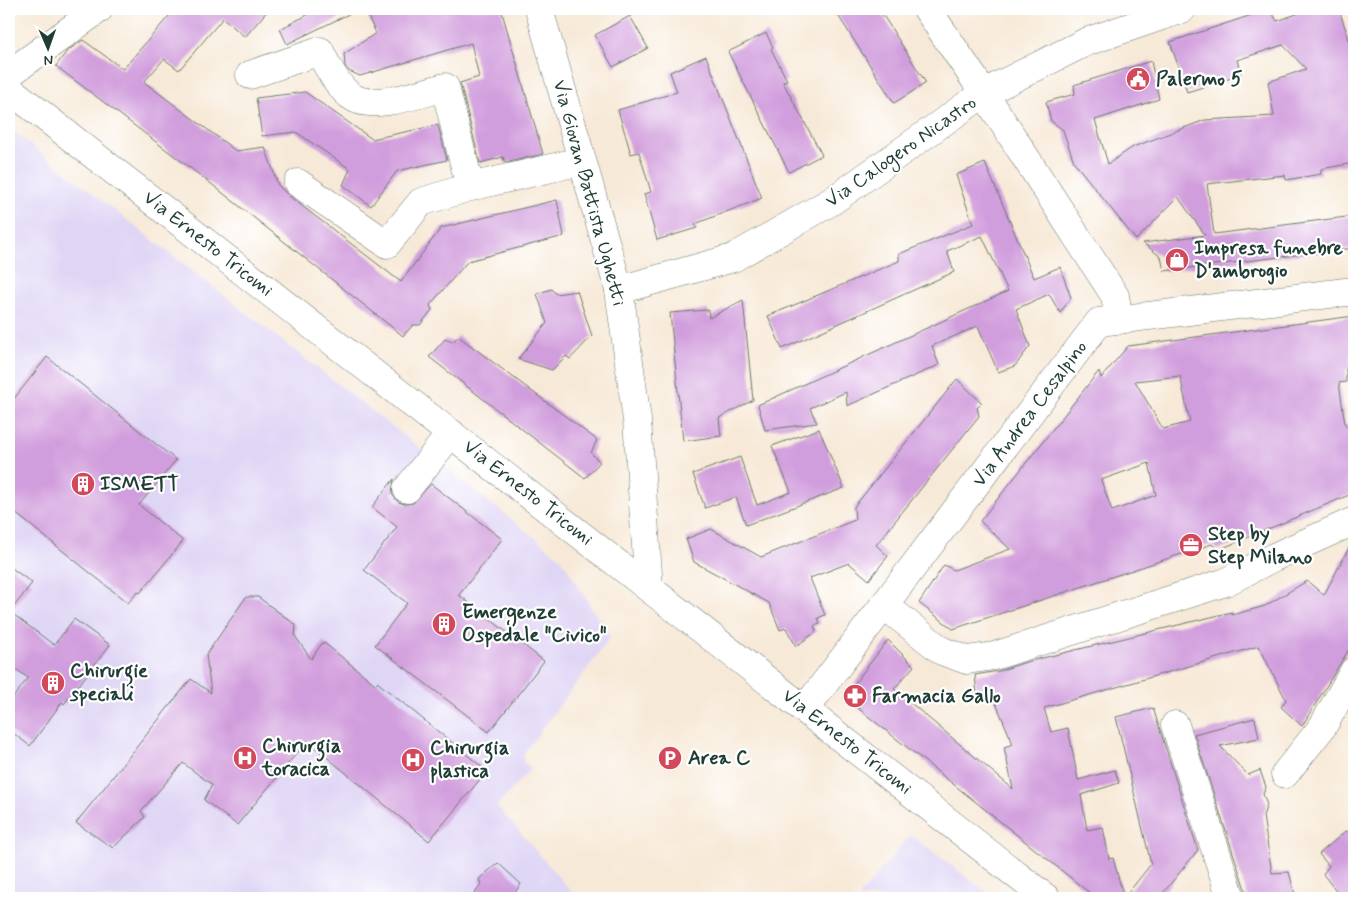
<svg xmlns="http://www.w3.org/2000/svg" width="1363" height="907" font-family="Mynerve,sans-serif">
	<rect width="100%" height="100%" fill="#fff"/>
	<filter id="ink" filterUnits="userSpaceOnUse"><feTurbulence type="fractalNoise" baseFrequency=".02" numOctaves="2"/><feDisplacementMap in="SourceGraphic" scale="10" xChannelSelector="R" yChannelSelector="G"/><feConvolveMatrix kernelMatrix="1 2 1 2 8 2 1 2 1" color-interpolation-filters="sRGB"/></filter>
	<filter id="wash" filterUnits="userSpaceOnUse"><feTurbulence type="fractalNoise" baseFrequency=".0096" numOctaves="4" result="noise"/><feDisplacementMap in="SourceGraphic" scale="20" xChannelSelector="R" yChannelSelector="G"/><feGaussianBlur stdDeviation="1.12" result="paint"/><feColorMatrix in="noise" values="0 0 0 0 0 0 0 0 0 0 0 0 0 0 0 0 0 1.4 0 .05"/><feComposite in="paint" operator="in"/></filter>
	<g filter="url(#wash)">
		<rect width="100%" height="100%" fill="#f7e9d7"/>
		<g fill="#dfd5f5">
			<path d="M9 128 561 558 610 638 524 753 523 762 531 768 497 806 577 898H9Z"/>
			<path d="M910 835 960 872 994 898H858Z"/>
		</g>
		<g id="blocks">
			<g fill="#d19edd" fill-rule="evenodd">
				<path d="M175 9H269L245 37 223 18 179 70 164 59 144 82 236 151 265 147 278 185 289 196 401 282 441 228 557 200 564 236 468 261 430 305 432 310 420 325H413L403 336 214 186 56 66 67 51 83 40 123 69Z"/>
				<path d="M319 9H359L287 44 280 29Z"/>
				<path d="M364 9H501L543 154 505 163 503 157 480 163 460 83 479 77 471 43 360 76 349 71 345 66 344 54 376 33Z"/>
				<path d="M834 9H879L926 83 894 103Z"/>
				<path d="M1270 9 1277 21 1311 9H1339L1349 40 1354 38V163L1321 169V174L1286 180 1285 175 1207 184 1214 234 1354 216V248L1164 271 1161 257 1143 243 1205 235 1178 197 1136 240 1074 162 1063 130 1051 121 1046 102 1075 94 1074 85 1151 61 1159 99 1095 120 1108 164 1133 147 1205 120 1274 116 1268 82 1306 69 1283 45 1237 60 1241 75 1187 92 1170 42Z"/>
				<path d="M630 16 648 48 613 67 595 35Z"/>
				<path d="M766 33 773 47 771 49 787 80 783 82 822 155 789 172 728 52Z"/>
				<path d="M706 56 762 198 695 224 697 228 657 240 644 194 651 192 639 152 631 154 618 110 677 92 670 72Z"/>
				<path d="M305 92 372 139 438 125 447 160 397 171 371 206 343 185 350 169 296 132 262 136 256 98Z"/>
				<path d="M985 163 1034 278 1060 267 1071 298 1060 313 1049 294 1016 309 1030 346 1015 366 998 372 978 326 932 346 939 365 847 406 846 392 810 408 817 423 765 430 758 405 1008 291 982 236 947 251 954 272 782 349 768 316 899 261V254L973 224 956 175Z"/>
				<path d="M551 289 556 294 577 291 592 336 570 359 566 356 552 370 518 359 547 323 537 294Z"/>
				<path d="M743 300 753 400 719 418 721 436 683 441 670 313 708 310 709 318Z"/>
				<path d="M1354 316V355H1350L1351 369H1346V382L1339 383 1345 424 1354 434V493L1218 550 1212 544 953 629 919 603 944 565 954 570 1010 549 980 521 1099 371 1101 378 1128 346ZM1180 376 1190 422 1163 429 1135 381ZM1149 463 1156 495 1112 511 1101 480Z"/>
				<path d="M458 336 597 440 591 453 600 462 585 478 429 357 445 339 453 342Z"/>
				<path d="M47 357 176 460 139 505 183 541 140 593 138 592 128 603 9 508V405Z"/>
				<path d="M957 379 982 403 977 408 979 416 876 545 888 556 869 580 849 563 810 578 825 615 818 618 820 624 814 626 816 632 796 646 786 628 780 630 769 603 694 562 686 539 711 529 761 557 855 520 854 507Z"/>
				<path d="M819 429 844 488 746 525 736 497 705 508 693 474 740 457 757 505 791 492 772 446Z"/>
				<path d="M394 479 392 494 398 502 405 504 413 503 431 484 502 539 459 595 544 661 489 732 375 645 407 603 364 570 397 527 372 507Z"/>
				<path d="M1354 538V641L1302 726 1281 707 1286 700 1259 646 1044 708 1051 732 1068 728 1078 780 1115 770 1119 783 1081 795 1087 830 1103 827 1109 859 1113 858 1124 898 1151 864 1116 717 1153 708 1198 850 1159 898H1096L844 697 888 640 914 666 894 689 1013 789 1004 747 1013 744 992 694 977 695 975 675 999 671 1026 662 1232 612V615L1265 606 1307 581 1324 595Z"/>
				<path d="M9 566 32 583 10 612 54 645 74 619 110 645 64 704 62 702 30 746 9 730V703L28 678 9 664Z"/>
				<path d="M246 597H258L296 625 295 636 311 659 323 642 375 684 377 682 487 771 429 841 307 741 237 825 204 800 212 785 183 763 141 811 145 817 113 848 76 823 191 679 211 693 206 655Z"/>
				<path d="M1255 718 1259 738 1220 746 1248 775 1260 770 1266 787 1263 794 1267 805 1263 816 1272 873 1289 872 1296 898H1248L1194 734Z"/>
				<path d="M1346 831 1354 836V898H1341L1323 874 1329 866 1319 854Z"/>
				<path d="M498 863 521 884 511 898H472L481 884 479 879Z"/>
			</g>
		</g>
	</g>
	<g filter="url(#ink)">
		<use href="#blocks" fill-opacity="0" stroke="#6b796d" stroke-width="1"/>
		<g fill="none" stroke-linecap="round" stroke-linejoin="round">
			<g stroke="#6b796d" stroke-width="29">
				<g id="minor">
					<path d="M539 9 619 290 637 420 649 588"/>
					<path d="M927 9 984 93 1115 296 1119 320"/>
					<path d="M9 74 99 9"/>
					<path d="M250 75 320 51C326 65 340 91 354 98 374 110 422 93 445 87L470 187"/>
					<path d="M9 89 1046 898"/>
					<path d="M298 183 387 244 421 202 470 187 581 161"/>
					<path d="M619 290 733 258 832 201 984 93 1086 42 1182 9"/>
					<path d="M407 489 451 433"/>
					<path d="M884 605 942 651 967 660 994 656 1226 582 1274 557 1354 521"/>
					<path d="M805 709 1099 322 1354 291"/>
					<path d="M1175 725 1231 898"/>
					<path d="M1285 774 1323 726 1354 671"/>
				</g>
			</g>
			<use href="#minor" stroke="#fff" stroke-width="28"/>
		</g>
	</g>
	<defs>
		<g id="civic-disc" transform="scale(1.25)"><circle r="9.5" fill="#d1495b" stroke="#fff"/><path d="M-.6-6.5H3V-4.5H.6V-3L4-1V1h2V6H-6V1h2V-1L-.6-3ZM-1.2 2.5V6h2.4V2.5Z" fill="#fff"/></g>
		<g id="shop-disc" transform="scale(1.25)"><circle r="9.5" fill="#d1495b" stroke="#fff"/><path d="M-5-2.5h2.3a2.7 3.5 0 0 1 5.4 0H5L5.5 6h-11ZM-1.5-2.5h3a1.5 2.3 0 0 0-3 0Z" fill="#fff"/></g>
		<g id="building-disc" transform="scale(1.25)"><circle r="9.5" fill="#d1495b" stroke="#fff"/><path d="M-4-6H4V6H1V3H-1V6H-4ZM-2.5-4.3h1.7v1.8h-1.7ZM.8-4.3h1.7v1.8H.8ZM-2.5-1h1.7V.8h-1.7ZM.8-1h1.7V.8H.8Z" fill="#fff"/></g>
		<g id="office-disc" transform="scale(1.25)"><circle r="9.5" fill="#d1495b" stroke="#fff"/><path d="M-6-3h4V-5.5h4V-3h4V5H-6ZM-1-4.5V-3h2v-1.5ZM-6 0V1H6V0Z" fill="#fff"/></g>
		<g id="pharmacy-disc" transform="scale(1.25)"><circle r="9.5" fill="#d1495b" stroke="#fff"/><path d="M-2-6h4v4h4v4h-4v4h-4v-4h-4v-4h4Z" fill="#fff"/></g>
		<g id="hospital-disc" transform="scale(1.25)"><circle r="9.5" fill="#d1495b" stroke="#fff"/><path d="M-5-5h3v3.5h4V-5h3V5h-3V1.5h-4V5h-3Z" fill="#fff"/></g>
		<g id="parking-disc" transform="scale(1.25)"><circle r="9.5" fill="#d1495b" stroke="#fff"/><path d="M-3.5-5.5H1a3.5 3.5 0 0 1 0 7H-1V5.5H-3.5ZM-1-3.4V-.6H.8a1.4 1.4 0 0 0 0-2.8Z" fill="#fff"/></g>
	</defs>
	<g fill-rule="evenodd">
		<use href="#civic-disc" x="1138" y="79"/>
		<use href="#shop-disc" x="1177" y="260"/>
		<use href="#building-disc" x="83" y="484"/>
		<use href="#office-disc" x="1191" y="545"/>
		<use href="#building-disc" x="444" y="624"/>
		<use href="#building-disc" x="53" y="683"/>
		<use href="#pharmacy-disc" x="855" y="696"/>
		<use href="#hospital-disc" x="245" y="758"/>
		<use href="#parking-disc" x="670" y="758"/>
		<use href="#hospital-disc" x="413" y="760"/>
	</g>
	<g text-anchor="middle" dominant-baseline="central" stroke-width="4.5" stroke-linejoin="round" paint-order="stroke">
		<g font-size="20" font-weight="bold" fill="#1f3d34" stroke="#fff" text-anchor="start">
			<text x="1156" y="79">Palermo 5</text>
			<text x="1194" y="248">Impresa funebre<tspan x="1194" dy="23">D'ambrogio</tspan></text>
			<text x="100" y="484">ISMETT</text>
			<text x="1208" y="534">Step by<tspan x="1208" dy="23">Step Milano</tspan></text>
			<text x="462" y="612">Emergenze<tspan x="462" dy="23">Ospedale "Civico"</tspan></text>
			<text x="70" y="671">Chirurgie<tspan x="70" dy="23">speciali</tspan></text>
			<text x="872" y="696">Farmacia Gallo</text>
			<text x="262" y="746">Chirurgia<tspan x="262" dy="23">toracica</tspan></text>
			<text x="430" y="748">Chirurgia<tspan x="430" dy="23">plastica</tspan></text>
			<text x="688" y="758">Area C</text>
		</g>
		<g font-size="20" fill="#1f3d34" stroke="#fff">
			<text transform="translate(901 152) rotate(-35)">Via Calogero Nicastro</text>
			<text transform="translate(589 193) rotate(75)">Via Giovan Battista Ughetti</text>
			<text transform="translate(208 244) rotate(38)">Via Ernesto Tricomi</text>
			<text transform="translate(1030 414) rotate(-53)">Via Andrea Cesalpino</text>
			<text transform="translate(528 493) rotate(38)">Via Ernesto Tricomi</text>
			<text transform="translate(847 742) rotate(38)">Via Ernesto Tricomi</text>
		</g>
	</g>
	<rect width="1363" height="907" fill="none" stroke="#fff" stroke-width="30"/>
	<g transform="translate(48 48) rotate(178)" stroke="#ffffff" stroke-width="4" paint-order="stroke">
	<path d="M0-4L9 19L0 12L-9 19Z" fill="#1f3d34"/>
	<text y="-8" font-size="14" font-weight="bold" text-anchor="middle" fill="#1f3d34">N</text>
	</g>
</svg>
